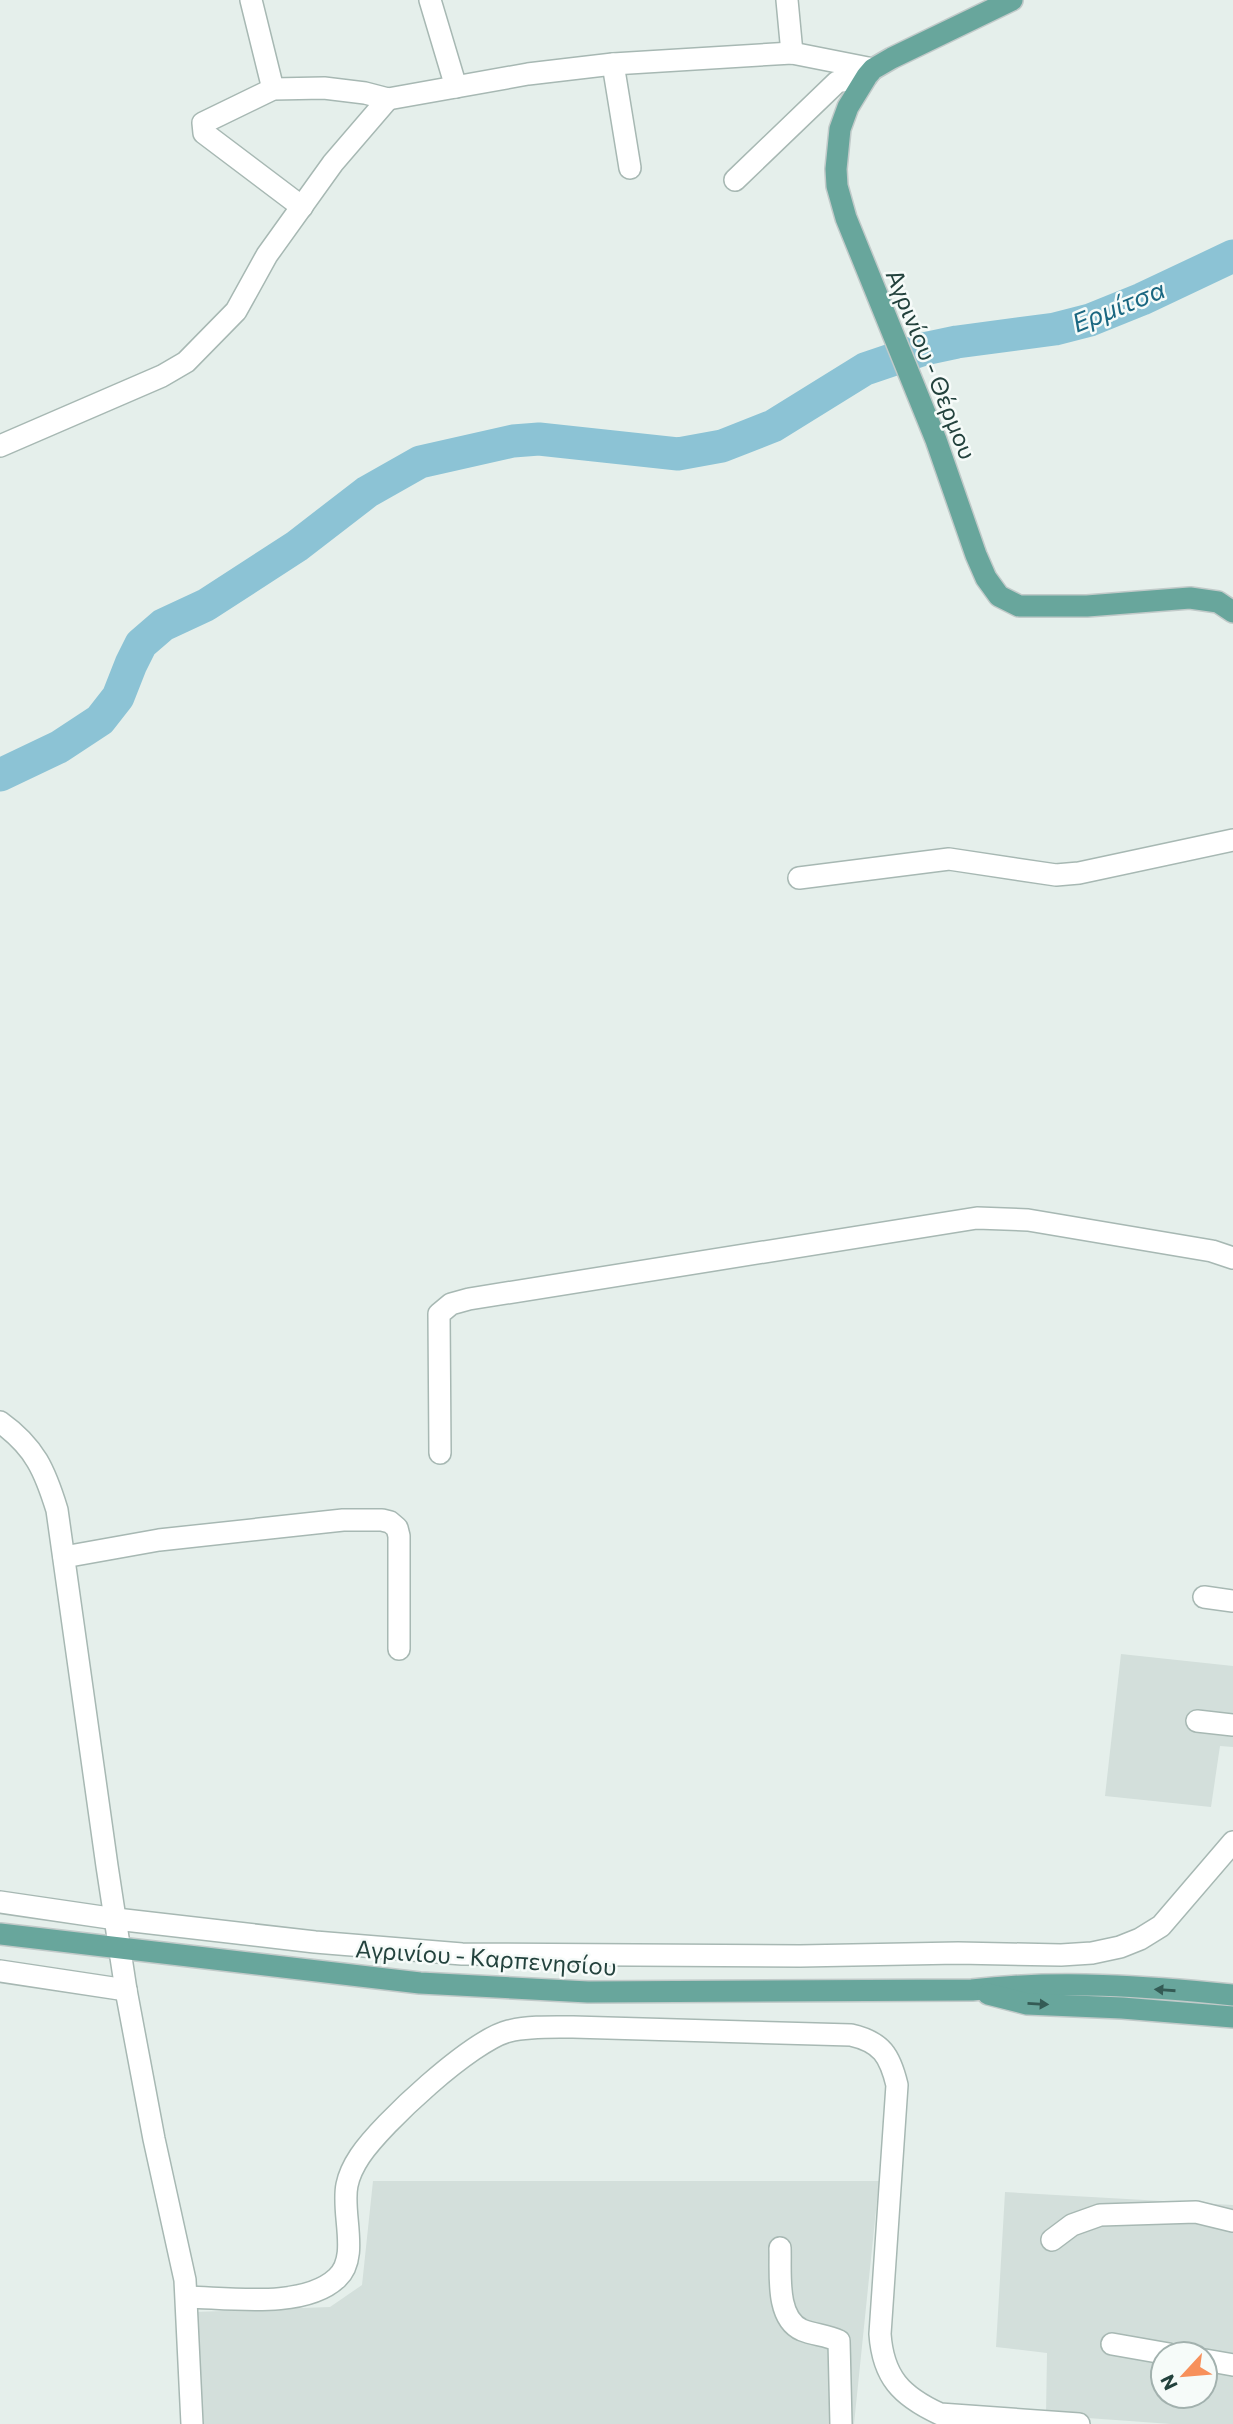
<svg xmlns="http://www.w3.org/2000/svg" width="1233" height="2424" font-family="Commissioner,sans-serif">
	<rect width="100%" height="100%" fill="#e5efeb"/>
	<g fill="#d3dfdb" fill-rule="evenodd">
		<path d="M1121 1654 1233 1666V1747L1220 1746 1211 1807 1105 1796Z"/>
		<path d="M373 2181H879L854 2424H196L195 2312 330 2307 362 2285Z"/>
		<path d="M1005 2192 1233 2205V2424H1171L1046 2415 1047 2353 996 2347ZM1163 2354H1205V2396H1163Z"/>
	</g>
	<g fill="none" stroke-linecap="round" stroke-linejoin="round">
		<path stroke="#8cc3d5" stroke-width="33" d="M0 775 59 747 100 720 118 697 131 664 141 644 163 625 206 605 297 546 367 492 420 462 513 441 539 439 678 454 722 446 773 426 865 369 924 349 957 342 1055 329 1090 320 1142 299 1233 256"/>
		<g stroke="#a7b8b3" stroke-width="24">
			<g id="minor">
				<path d="M251 0 273 89"/>
				<path d="M430 0 456 87"/>
				<path d="M787 0 792 53"/>
				<path d="M613 64 630 168"/>
				<path d="M735 180 837 82 867 76"/>
				<path d="M302 207 204 133 203 123 273 89 324 88 365 93 388 99 528 74 613 64 792 53 873 69"/>
				<path d="M0 446 162 376 186 362 236 311 267 255 333 163 388 99"/>
				<path d="M799 878 949 859 1056 875 1079 873 1233 840"/>
				<path d="M0 1422C35 1447 45 1471 57 1510L107 1866 126 1990 154 2139 185 2280 192 2424"/>
				<path d="M440 1453 439 1314 451 1304 469 1299 977 1218 1028 1220 1212 1251 1233 1258"/>
				<path d="M64 1557 159 1540 343 1520H382L390 1522 397 1528 399 1536V1649"/>
				<path d="M1204 1597 1233 1601"/>
				<path d="M1197 1721 1233 1725"/>
				<path d="M0 1902 116 1919 315 1942 462 1954 800 1956 958 1953 1061 1955 1092 1953 1120 1947 1140 1939 1161 1926 1233 1842"/>
				<path d="M0 1971 126 1990"/>
				<path d="M1052 2240 1072 2225 1100 2215 1196 2212 1233 2221"/>
				<path d="M780 2248C781 2272 775 2318 802 2330 814 2335 827 2335 839 2341L841 2424"/>
				<path d="M188 2297C230 2298 304 2309 337 2278 360 2257 341 2213 347 2185 349 2175 354 2165 360 2156 382 2123 472 2040 509 2031 530 2026 552 2027 573 2027L851 2035C882 2042 890 2056 897 2085L880 2334C883 2377 901 2396 940 2414L1079 2424"/>
				<path d="M1112 2344 1169 2354"/>
				<path d="M1205 2360 1233 2365"/>
			</g>
		</g>
		<g stroke="#c1cac9" stroke-width="24">
			<g id="major">
				<path d="M1012 0 892 58 873 69 867 76 848 107 840 129 836 169 837 186 846 218 936 440 976 555 986 578 999 596 1019 606H1087L1190 598 1218 602 1233 612"/>
				<path d="M0 1934 420 1983 588 1992 972 1990C1058 1980 1147 1986 1233 1995"/>
				<path d="M988 1994 1027 2004 1122 2008 1233 2017"/>
			</g>
		</g>
		<use href="#minor" stroke="#fff" stroke-width="21"/>
		<use href="#major" stroke="#68a69c" stroke-width="21"/>
	</g>
	<defs><path id="oneway-solid" d="M-6-.8H1V-3.2L6.5 0L1 3.2V.8H-6Z" transform="scale(1.75)"/></defs>
	<g fill="#345b55">
		<use href="#oneway-solid" transform="translate(1165 1990) rotate(-176)"/>
		<use href="#oneway-solid" transform="translate(1038 2004) rotate(3)"/>
	</g>
	<g text-anchor="middle" dominant-baseline="central" stroke-width="5" stroke-linejoin="round" paint-order="stroke">
		<g font-size="24" fill="#23423d" stroke="#f6fbf9">
			<text transform="translate(932 364) rotate(68)">Αγρινίου - Θέρμου</text>
			<text transform="translate(486 1957) rotate(4)">Αγρινίου - Καρπενησίου</text>
		</g>
		<g font-size="26" font-style="italic" fill="#1a6781" stroke="#f6fbf9">
			<text transform="translate(1118 305) rotate(-22)">Ερμίτσα</text>
		</g>
	</g>
	<g transform="translate(1184 2375) rotate(244)"><circle r="33" fill="#f6fbf9" stroke="#a2b1ae" stroke-width="2"/>
	<path d="M0-5L12 26L0 18L-12 26Z" fill="#f7905b"/>
	<text y="-10" font-size="19" font-weight="bold" text-anchor="middle" fill="#23423d">N</text>
	</g>
</svg>
